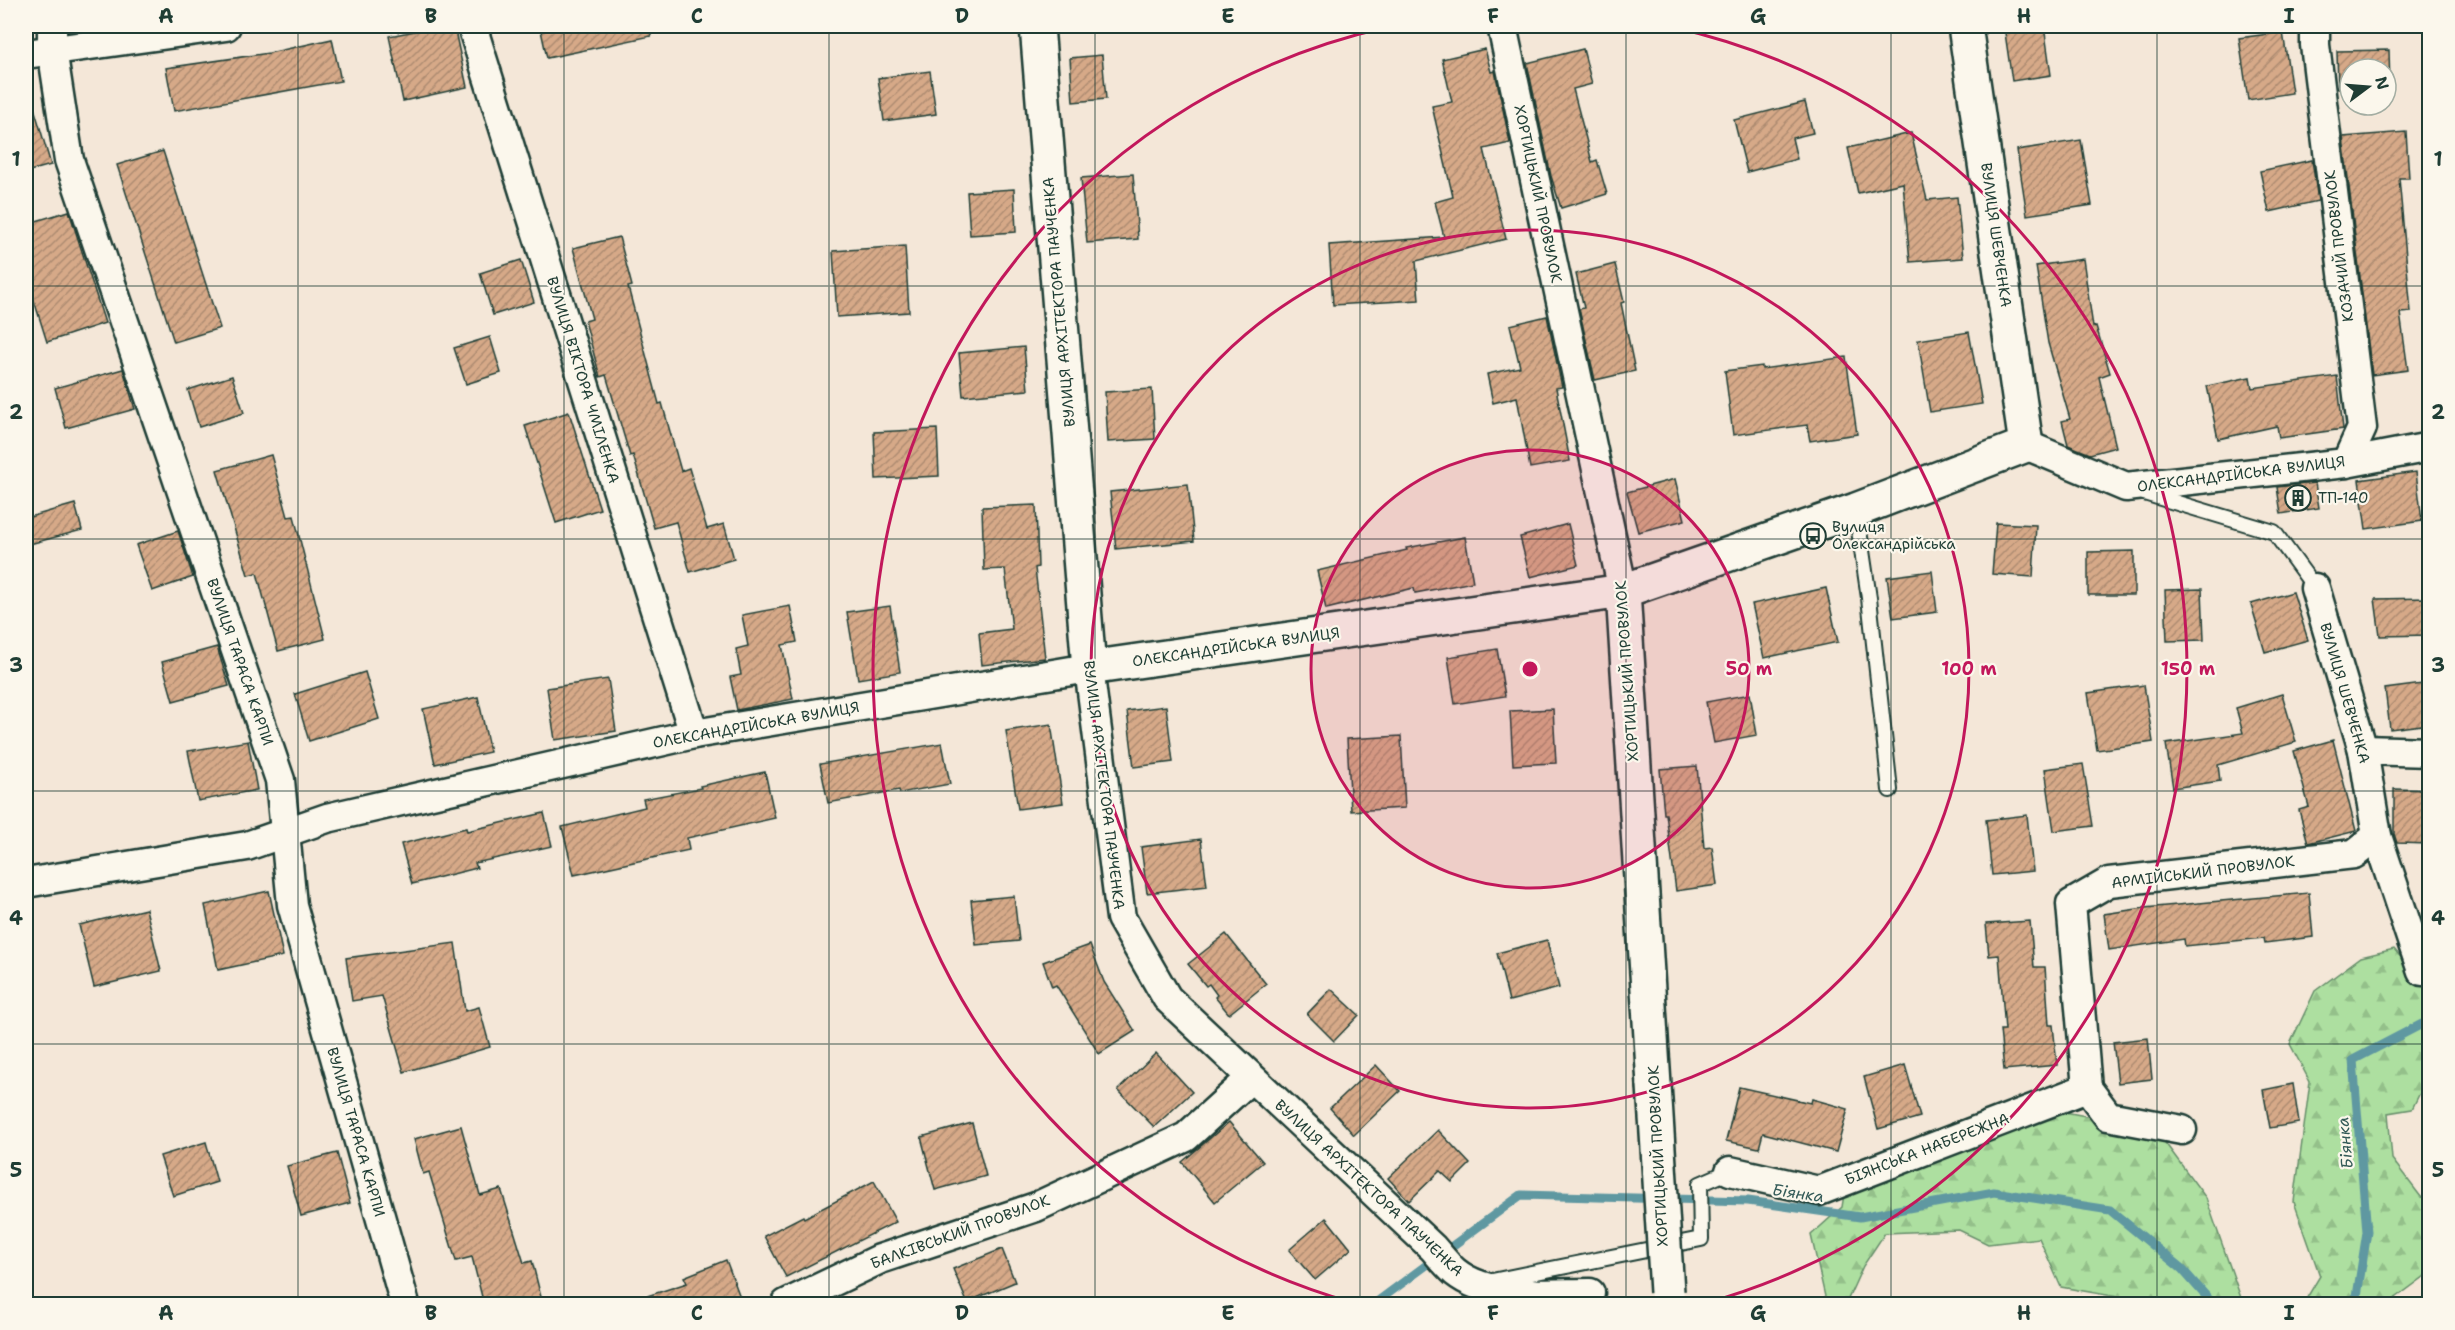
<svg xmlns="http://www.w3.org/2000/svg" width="2455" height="1330" font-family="'Shantell Sans',sans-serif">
	<defs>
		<pattern id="forest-firs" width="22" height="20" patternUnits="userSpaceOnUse" patternTransform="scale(1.5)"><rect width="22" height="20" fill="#addfa0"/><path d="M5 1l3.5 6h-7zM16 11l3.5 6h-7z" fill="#94c08a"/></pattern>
		<pattern id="building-hatch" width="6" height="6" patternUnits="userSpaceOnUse" patternTransform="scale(1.5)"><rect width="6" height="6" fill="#d6a988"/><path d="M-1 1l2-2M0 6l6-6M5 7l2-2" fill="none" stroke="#ad8b70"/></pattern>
	</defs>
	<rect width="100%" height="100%" fill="#f4e7d8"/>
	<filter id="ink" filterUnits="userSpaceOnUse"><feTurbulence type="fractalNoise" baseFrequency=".0167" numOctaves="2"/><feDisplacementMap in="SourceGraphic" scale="12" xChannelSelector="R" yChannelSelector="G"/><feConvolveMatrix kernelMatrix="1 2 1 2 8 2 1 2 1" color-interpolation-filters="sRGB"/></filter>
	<g filter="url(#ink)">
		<g fill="url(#forest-firs)" stroke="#668e6a" stroke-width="1.5">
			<path d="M2394 949 2429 991 2430 1072 2412 1109 2388 1113 2392 1159 2421 1197 2429 1198V1273L2393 1300 2391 1304H2294L2305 1301 2320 1276 2294 1202 2310 1082 2290 1044 2315 991 2361 957Z"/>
			<path d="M2065 1112 2096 1118 2163 1140 2206 1198 2241 1298 2254 1304H2158L2061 1287 2039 1238 1988 1244 1959 1230 1885 1233 1863 1266 1848 1299 1826 1301 1811 1235 1842 1207 1845 1188 1940 1160Z"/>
		</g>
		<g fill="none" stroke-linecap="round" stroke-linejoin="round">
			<g stroke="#5f98a1" stroke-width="9">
				<path d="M1374 1304 1521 1195 1748 1201 1860 1217 1994 1192 2110 1210 2182 1269 2213 1304"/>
				<path d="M2349 1304 2357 1296 2367 1232 2353 1060 2422 1024H2430"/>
			</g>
		</g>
		<g fill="url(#building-hatch)" stroke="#1f3d34" stroke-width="1.5">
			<path d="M441 26H454L467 87 403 101 389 36Z"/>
			<path d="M540 26H650L651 36 547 58Z"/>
			<path d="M2004 26H2044L2051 75 2012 81Z"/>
			<path d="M2283 32 2292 93 2248 100 2239 38Z"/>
			<path d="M332 39 341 81 174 111 166 68 269 53Z"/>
			<path d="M1485 49 1491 72 1495 71 1510 143 1484 149 1506 239 1416 261 1419 300 1333 305 1329 245 1444 237 1435 202 1453 197 1432 106 1452 102 1442 59Z"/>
			<path d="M1583 49 1592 84 1573 89 1592 162 1597 160 1607 194 1561 208 1551 176 1527 63Z"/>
			<path d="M2389 50 2390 88H2386V69H2350V89H2338L2337 51Z"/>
			<path d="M1102 55 1106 99 1073 102 1070 58Z"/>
			<path d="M930 71 936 114 884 121 878 78Z"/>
			<path d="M32 101 51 165 26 172V102Z"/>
			<path d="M1805 102 1813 133 1792 138 1797 159 1747 172 1734 120Z"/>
			<path d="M2406 132 2409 178H2399L2411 312 2400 313 2408 370 2372 375 2343 137Z"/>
			<path d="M1911 133 1927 200 1957 197 1963 258 1910 262 1903 183 1858 193 1848 148Z"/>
			<path d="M2081 140 2092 205 2027 215 2017 150Z"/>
			<path d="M163 151 220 328 174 342 117 165Z"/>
			<path d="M2312 160 2318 201 2269 212 2260 171Z"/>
			<path d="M1133 174 1138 239 1087 243 1081 178Z"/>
			<path d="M1014 189 1016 232 970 235 967 192Z"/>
			<path d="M69 211 105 323 47 342 26 275V224Z"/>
			<path d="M619 237 632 286 628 287 659 404 662 403 681 471 689 468 707 529 724 524 734 559 690 572 676 522 654 528 633 455 630 456 606 375 600 377 585 321 592 319 573 248Z"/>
			<path d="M905 246 909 312 837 317 833 251Z"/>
			<path d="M2083 259 2093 327 2096 326 2110 373 2099 377 2116 447 2090 454 2068 445 2062 421 2070 419 2048 343 2036 266Z"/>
			<path d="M521 260 534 302 493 315 480 273Z"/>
			<path d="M1615 264 1624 302 1621 303 1635 371 1595 380 1579 309 1584 308 1576 274Z"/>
			<path d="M1547 316 1562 387 1556 388 1570 461 1530 468 1517 397 1493 403 1487 374 1520 367 1510 325Z"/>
			<path d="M1969 332 1982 404 1930 412 1918 340Z"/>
			<path d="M490 337 501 373 466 384 454 348Z"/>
			<path d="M1024 347 1028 390 963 396 959 353Z"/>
			<path d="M1846 357 1857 434 1810 441 1807 425 1733 435 1725 371 1762 366V369Z"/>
			<path d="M123 369 135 409 66 428 55 388Z"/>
			<path d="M232 376 244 413 199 427 188 390Z"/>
			<path d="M2337 376 2343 429 2279 438 2277 426 2218 439 2207 386 2250 377 2252 388Z"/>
			<path d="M1152 389 1155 439 1108 442 1105 392Z"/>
			<path d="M569 412 600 509 556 523 525 426Z"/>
			<path d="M937 429 939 476 876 479 874 432Z"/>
			<path d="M271 455 288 517 294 516 325 639 278 651 257 573 248 575 217 470Z"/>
			<path d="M2416 472 2422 521 2366 529 2359 480Z"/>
			<path d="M1675 479 1685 520 1638 532 1627 492Z"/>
			<path d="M2315 483 2319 508 2281 514 2277 487Z"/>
			<path d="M1188 484 1194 541 1116 549 1110 492Z"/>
			<path d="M75 504 82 530 26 545V518Z"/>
			<path d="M1036 505 1038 567 1035 568 1045 658 982 665 979 633 1012 629 1005 569 984 570 982 507Z"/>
			<path d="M1996 523 2036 525 2033 577 1992 574Z"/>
			<path d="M1568 524 1578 565 1530 577 1520 537Z"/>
			<path d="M178 531 193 577 152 591 136 545Z"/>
			<path d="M1465 537 1473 582 1415 593 1414 588 1326 609 1317 571 1407 550 1406 548Z"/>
			<path d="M2134 551V595H2088V552Z"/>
			<path d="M1932 571 1937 612 1893 618 1887 577Z"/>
			<path d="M1826 588 1838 642 1764 658 1752 604Z"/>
			<path d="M2202 589 2204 640 2167 641 2165 590Z"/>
			<path d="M2293 592 2308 640 2265 652 2251 604Z"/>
			<path d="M2430 598V635L2380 636 2375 599Z"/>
			<path d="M790 606 797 642 782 645 793 699 737 710 730 677 741 675 736 649 748 646 742 615Z"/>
			<path d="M890 606 900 672 858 679 847 612Z"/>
			<path d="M217 647 229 686 173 701 162 662Z"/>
			<path d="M1497 649 1505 696 1455 704 1448 657Z"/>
			<path d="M365 672 379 719 309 741 295 694Z"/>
			<path d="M608 679 616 731 555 740 547 688Z"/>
			<path d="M2430 683V724L2390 729 2385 689Z"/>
			<path d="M2144 685 2153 742 2097 750 2088 693Z"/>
			<path d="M1750 694 1757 735 1714 743 1706 702Z"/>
			<path d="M2282 694 2296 742 2218 765 2220 781 2173 788 2166 744 2243 733 2236 708Z"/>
			<path d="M478 697 490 752 435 764 423 709Z"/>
			<path d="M1166 706 1173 762 1134 767 1127 711Z"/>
			<path d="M1553 709 1556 763 1513 765 1510 711Z"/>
			<path d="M1051 724 1063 803 1018 809 1006 731Z"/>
			<path d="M1401 736 1405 808 1351 811 1347 739Z"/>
			<path d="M2333 740 2356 831 2308 843 2299 810 2309 807 2294 751Z"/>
			<path d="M248 741 257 790 198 801 188 751Z"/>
			<path d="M942 743 950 784 900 793 899 790 828 803 820 764Z"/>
			<path d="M2083 764 2093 826 2054 831 2045 769Z"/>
			<path d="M1697 766 1704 848 1712 847 1717 885 1676 891 1666 814H1664L1660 769Z"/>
			<path d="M765 772 775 818 687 838 689 850 574 875 562 827 645 807 643 799 701 788 700 786Z"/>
			<path d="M2394 789 2430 790V844L2397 843 2394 834Z"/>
			<path d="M544 813 552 846 475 863 477 868 412 884 401 844 466 828 467 831Z"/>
			<path d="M2027 815 2033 871 1992 875 1986 820Z"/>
			<path d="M1201 839 1207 886 1147 893 1141 847Z"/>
			<path d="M269 891 283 956 218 970 205 905Z"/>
			<path d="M2309 893 2313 937 2265 943 2264 938 2185 946 2184 939 2109 950 2104 914 2144 908Z"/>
			<path d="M1014 896 1019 941 976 945 971 900Z"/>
			<path d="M146 909 161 971 94 987 79 925Z"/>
			<path d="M2030 921 2034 967H2045L2049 1025H2053L2057 1065 2004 1070 2000 1030H2005L1999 955 1989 956 1986 924Z"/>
			<path d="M1226 934 1266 984 1229 1014 1215 997 1217 995 1209 984 1206 986 1188 964Z"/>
			<path d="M1547 940 1559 988 1509 1001 1497 953Z"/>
			<path d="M455 943 465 1011 479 1007 490 1047 404 1072 382 996 352 1001 346 958Z"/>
			<path d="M1090 945 1104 982 1135 1031 1099 1054 1056 985 1052 987 1043 962Z"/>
			<path d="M1331 989 1359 1015 1334 1041 1307 1014Z"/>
			<path d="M2148 1038 2152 1079 2118 1083 2113 1042Z"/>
			<path d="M1156 1053 1192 1092 1154 1127 1118 1090Z"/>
			<path d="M1376 1065 1400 1091 1354 1135 1330 1108Z"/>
			<path d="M1905 1065 1920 1117 1878 1129 1864 1077Z"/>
			<path d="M2293 1084 2299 1123 2270 1128 2263 1090Z"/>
			<path d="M1739 1087 1811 1103 1812 1099 1848 1109 1836 1152 1763 1133 1759 1148 1726 1141Z"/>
			<path d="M1229 1122 1263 1162 1215 1202 1182 1162Z"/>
			<path d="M972 1123 986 1176 935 1190 921 1137Z"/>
			<path d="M461 1126 480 1195 501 1189 524 1263 532 1261 543 1305H484L472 1257 456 1261 429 1172 423 1174 414 1139Z"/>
			<path d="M1438 1130 1470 1164 1452 1182 1440 1171 1409 1201 1388 1178Z"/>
			<path d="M206 1142 217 1182 173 1196 160 1156Z"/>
			<path d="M337 1153 350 1203 301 1216 287 1166Z"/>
			<path d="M874 1181 896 1222 786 1277 764 1236 803 1216 804 1218Z"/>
			<path d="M1326 1218 1351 1249 1315 1280 1289 1250Z"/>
			<path d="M1002 1249 1015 1282 967 1302 953 1269Z"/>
			<path d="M726 1260 743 1305H636L635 1300 687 1283 684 1277Z"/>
		</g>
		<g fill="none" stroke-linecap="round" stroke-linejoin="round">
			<g stroke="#1f3d34" stroke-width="18">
				<g id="lane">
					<path d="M2144 493 2274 532 2315 588"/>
					<path d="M1856 510 1869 598 1890 790"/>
					<path d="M1492 1281 1701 1239 1700 1184 1730 1171"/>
				</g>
			</g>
			<g stroke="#1f3d34" stroke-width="33">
				<g id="street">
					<path d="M52 26V49L69 160 280 780 292 905 405 1304"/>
					<path d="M472 26 694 734"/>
					<path d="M1502 26 1623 591"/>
					<path d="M2315 26V45L2362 428 2346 463"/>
					<path d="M26 54 226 26"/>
					<path d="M2026 445 2126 487 2346 463 2430 447"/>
					<path d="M2315 588 2363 750 2377 836 2422 971H2430"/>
					<path d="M2363 750 2430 752"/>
					<path d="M26 883 247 846 327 818 694 734 1089 668 1121 918 1167 998 1433 1248C1440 1256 1447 1265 1455 1272 1490 1300 1548 1293 1590 1293"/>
					<path d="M2182 1130 2108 1116 2087 1088 2071 904 2109 882 2354 854 2377 836"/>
					<path d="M1730 1171 1819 1191 2087 1088"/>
					<path d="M786 1304 880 1259 1036 1207 1186 1137 1251 1078"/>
				</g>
			</g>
			<g stroke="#1f3d34" stroke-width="38">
				<g id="secondary">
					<path d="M1037 26 1089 668 1623 591 1856 510 2026 445 1965 26"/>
					<path d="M1623 591 1654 1085"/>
				</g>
			</g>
			<use href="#lane" stroke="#fbf7ec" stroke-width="14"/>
			<use href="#street" stroke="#fbf7ec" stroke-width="28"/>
			<use href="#secondary" stroke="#fbf7ec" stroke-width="33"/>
			<g stroke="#1f3d34" stroke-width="38" stroke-linecap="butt">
				<path id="secondary-bridge" d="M1654 1085 1667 1292"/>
			</g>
			<use href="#secondary-bridge" stroke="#fbf7ec" stroke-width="33"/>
		</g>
	</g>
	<path fill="none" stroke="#1f3d34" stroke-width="1.5" stroke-opacity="0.55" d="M298 26V1304M564 26V1304M829 26V1304M1095 26V1304M1360 26V1304M1626 26V1304M1891 26V1304M2157 26V1304M26 286H2430M26 539H2430M26 791H2430M26 1044H2430"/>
	<circle cx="1530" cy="669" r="219" fill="#c2185b" fill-opacity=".12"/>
	<g fill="none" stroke="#c2185b" stroke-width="3">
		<circle cx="1530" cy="669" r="219"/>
		<circle cx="1530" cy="669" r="439"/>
		<path d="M1354 1303A658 658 0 0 1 1388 27M1672 27A658 658 0 0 1 1706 1303"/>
	</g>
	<defs>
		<g id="building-ring" transform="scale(1.35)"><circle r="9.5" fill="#fbf7ec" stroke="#1f3d34" stroke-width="1.5"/><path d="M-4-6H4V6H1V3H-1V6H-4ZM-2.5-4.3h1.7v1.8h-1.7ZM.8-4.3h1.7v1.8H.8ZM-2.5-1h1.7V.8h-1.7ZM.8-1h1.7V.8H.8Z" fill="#1f3d34"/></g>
		<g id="bus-ring" transform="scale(1.35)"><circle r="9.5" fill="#fbf7ec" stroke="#1f3d34" stroke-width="1.5"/><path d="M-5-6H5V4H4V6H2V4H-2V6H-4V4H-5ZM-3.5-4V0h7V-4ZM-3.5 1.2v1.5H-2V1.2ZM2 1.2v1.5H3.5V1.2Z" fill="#1f3d34"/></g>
	</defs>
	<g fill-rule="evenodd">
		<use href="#building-ring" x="2298" y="498"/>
		<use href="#bus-ring" x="1813" y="536"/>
	</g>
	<g text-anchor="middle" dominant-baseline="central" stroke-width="4.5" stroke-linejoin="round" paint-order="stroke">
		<g font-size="15" fill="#1f3d34" stroke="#fbf7ec">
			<text transform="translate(1538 194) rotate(78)">ХОРТИЦЬКИЙ ПРОВУЛОК</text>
			<text transform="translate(1996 235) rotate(82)">ВУЛИЦЯ ШЕВЧЕНКА</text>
			<text transform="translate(2339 246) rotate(-97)">КОЗАЧИЙ ПРОВУЛОК</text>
			<text transform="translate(1059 302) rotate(-95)">ВУЛИЦЯ АРХІТЕКТОРА ПАУЧЕНКА</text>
			<text transform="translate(583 380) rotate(73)">ВУЛИЦЯ ВІКТОРА ЧМІЛЕНКА</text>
			<text transform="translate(2241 474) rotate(-7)">ОЛЕКСАНДРІЙСЬКА ВУЛИЦЯ</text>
			<text transform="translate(1236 647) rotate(-8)">ОЛЕКСАНДРІЙСЬКА ВУЛИЦЯ</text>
			<text transform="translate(240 662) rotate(71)">ВУЛИЦЯ ТАРАСА КАРПИ</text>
			<text transform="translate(1627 671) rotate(-94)">ХОРТИЦЬКИЙ ПРОВУЛОК</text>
			<text transform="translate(2345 693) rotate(74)">ВУЛИЦЯ ШЕВЧЕНКА</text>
			<text transform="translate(756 725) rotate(-10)">ОЛЕКСАНДРІЙСЬКА ВУЛИЦЯ</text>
			<text transform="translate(1104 785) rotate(83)">ВУЛИЦЯ АРХІТЕКТОРА ПАУЧЕНКА</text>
			<text transform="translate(2203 872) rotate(-7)">АРМІЙСЬКИЙ ПРОВУЛОК</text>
			<text transform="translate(356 1132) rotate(74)">ВУЛИЦЯ ТАРАСА КАРПИ</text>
			<text transform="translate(1927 1149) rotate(-21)">БІЯНСЬКА НАБЕРЕЖНА</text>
			<text transform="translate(1658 1156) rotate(-93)">ХОРТИЦЬКИЙ ПРОВУЛОК</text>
			<text transform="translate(1369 1188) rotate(43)">ВУЛИЦЯ АРХІТЕКТОРА ПАУЧЕНКА</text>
			<text transform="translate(960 1232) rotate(-20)">БАЛКІВСЬКИЙ ПРОВУЛОК</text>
		</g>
		<g font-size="15" fill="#1f3d34" stroke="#fbf7ec" text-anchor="start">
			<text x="2318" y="498">ТП-140</text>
			<text x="1832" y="527">Вулиця<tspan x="1832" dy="17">Олександрійська</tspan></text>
		</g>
		<g font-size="16" font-style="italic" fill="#345b58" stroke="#fbf7ec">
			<text transform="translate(2345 1143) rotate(-95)">Біянка</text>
			<text transform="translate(1798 1193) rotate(8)">Біянка</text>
		</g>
	</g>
	<circle cx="1530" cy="669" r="9" fill="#c2185b" stroke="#fbf7ec" stroke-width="3"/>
	<g font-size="18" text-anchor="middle" font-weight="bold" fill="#c2185b" stroke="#fbf7ec" stroke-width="4.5" stroke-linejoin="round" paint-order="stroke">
		<text x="1749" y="675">50 m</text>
		<text x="1969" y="675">100 m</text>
		<text x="2188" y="675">150 m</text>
	</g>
	<rect width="2455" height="1330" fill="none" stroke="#fbf7ec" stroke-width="66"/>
	<g transform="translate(2368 87) rotate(74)"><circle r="28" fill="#fbf7ec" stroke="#a3ada2" stroke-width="1.5"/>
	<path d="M0-4.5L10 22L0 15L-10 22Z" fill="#1f3d34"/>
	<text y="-9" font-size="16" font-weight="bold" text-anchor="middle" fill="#1f3d34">N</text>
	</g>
	<rect x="33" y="33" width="2389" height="1264" fill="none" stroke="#1f3d34" stroke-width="2"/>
	<g font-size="20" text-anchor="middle" font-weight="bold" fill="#1f3d34">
		<text x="166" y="23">A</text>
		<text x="431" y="23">B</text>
		<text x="697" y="23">C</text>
		<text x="962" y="23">D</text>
		<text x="1228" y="23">E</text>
		<text x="1493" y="23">F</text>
		<text x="1758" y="23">G</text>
		<text x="2024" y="23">H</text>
		<text x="2289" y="23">I</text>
		<text x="16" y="166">1</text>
		<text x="2438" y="166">1</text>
		<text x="16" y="419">2</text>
		<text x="2438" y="419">2</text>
		<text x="16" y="672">3</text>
		<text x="2438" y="672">3</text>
		<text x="16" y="925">4</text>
		<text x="2438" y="925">4</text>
		<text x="16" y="1177">5</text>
		<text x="2438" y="1177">5</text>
		<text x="166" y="1320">A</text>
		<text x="431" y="1320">B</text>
		<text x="697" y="1320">C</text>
		<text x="962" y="1320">D</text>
		<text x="1228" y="1320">E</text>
		<text x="1493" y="1320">F</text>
		<text x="1758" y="1320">G</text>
		<text x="2024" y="1320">H</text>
		<text x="2289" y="1320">I</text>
	</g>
</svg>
